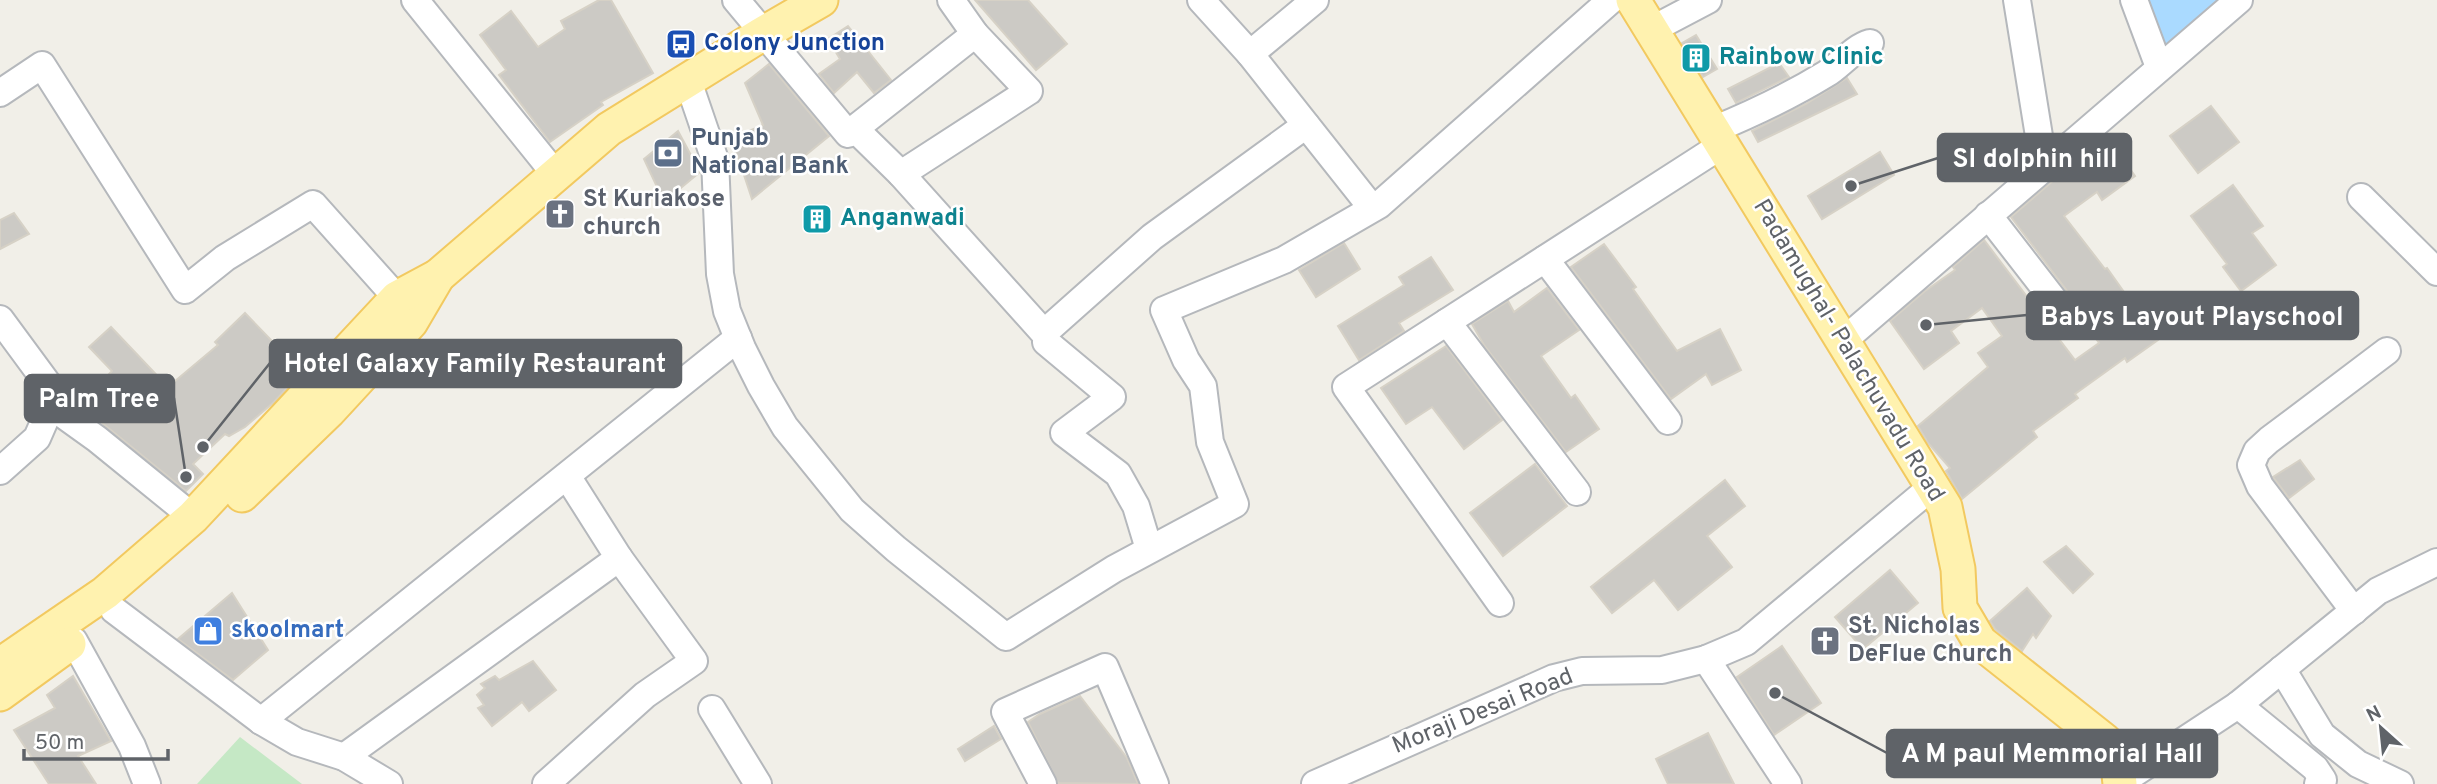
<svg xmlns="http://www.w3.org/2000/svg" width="2437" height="784" font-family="Overpass,sans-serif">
	<rect width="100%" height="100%" fill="#f1efe8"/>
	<path fill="#c5e8c5" d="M240 737 302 784H197Z"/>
	<path fill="#aadaff" d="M2139 0H2218L2167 47Z"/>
	<g fill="#cccac5" stroke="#d6d1c6" stroke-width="2">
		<path d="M599 0H611L653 73 601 102 603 105 550 142 499 75 506 70 480 35 511 11 538 47 565 29 561 21Z"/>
		<path d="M975 0H1028L1067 44 1036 70Z"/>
		<path d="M848 26 891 80 874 93 857 72 834 93 819 74 840 59 828 39Z"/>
		<path d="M1696 35 1717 69 1703 77 1682 43Z"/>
		<path d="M1779 63 1789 77 1736 103 1728 89Z"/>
		<path d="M769 64 829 136 752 199 738 157 728 140 763 125 745 83Z"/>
		<path d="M1847 78 1857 94 1758 142 1752 131 1806 104Z"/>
		<path d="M2211 106 2239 142 2198 173 2170 136Z"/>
		<path d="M678 131 700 172 664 202 644 159Z"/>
		<path d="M2106 135 2135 176 2102 200 2097 192 2064 216 2105 269 2107 268 2158 340 2127 362 2125 358 2075 394 2078 398 2033 431 2037 437 1962 499 1946 471 1950 468 1928 443 1918 426 1988 367 1978 353 2002 336 1982 308 1951 331 1959 343 1924 369 1890 321 1925 291 1955 270 1953 267 1984 240 2075 360 2099 343 2086 324 2083 312 2011 217Z"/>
		<path d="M1880 152 1894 175 1822 219 1808 196Z"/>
		<path d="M2233 185 2263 226 2252 233 2276 265 2241 291 2223 267 2227 264 2191 216Z"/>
		<path d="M14 213 29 234 0 249V220Z"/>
		<path d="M1344 243 1360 269 1316 297 1299 270Z"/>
		<path d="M1604 244 1636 287 1633 289 1677 351 1720 329 1741 370 1712 385 1706 374 1671 399 1571 267Z"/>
		<path d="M1431 257 1453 290 1399 323 1404 331 1359 360 1338 326 1404 285 1399 277Z"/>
		<path d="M1547 288 1579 330 1541 356 1571 398 1575 395 1599 429 1566 452 1484 345 1472 324 1508 301 1514 312Z"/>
		<path d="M245 313 302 372 274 402 245 427 229 436 225 434 193 464 203 474 186 491 80 405 112 371 89 347 111 327 168 387 218 345 215 342Z"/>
		<path d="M1446 346 1502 420 1464 449 1432 407 1406 424 1381 388Z"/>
		<path d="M2300 460 2314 479 2289 498 2273 477Z"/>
		<path d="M1535 464 1567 506 1503 556 1470 513Z"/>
		<path d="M1725 480 1745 506 1707 536 1732 567 1678 610 1654 580 1612 613 1591 587Z"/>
		<path d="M2066 546 2093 574 2073 593 2044 562Z"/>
		<path d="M1890 570 1918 603 1863 649 1835 617Z"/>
		<path d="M2027 588 2051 616 2036 638 2033 634 2022 651 1995 629 1990 621Z"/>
		<path d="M232 593 268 650 233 680 178 639Z"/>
		<path d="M1782 646 1821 703 1774 735 1737 677Z"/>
		<path d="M533 661 556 690 529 711 522 702 492 726 478 708 484 705 477 695 485 688 481 684 495 676 499 680Z"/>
		<path d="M73 676 111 741 78 756 96 784H49L14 730 55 708 47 695Z"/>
		<path d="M1080 696 1127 758 1138 784 1058 783 1028 722 1040 714Z"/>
		<path d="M994 726 1001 739 965 761 958 749Z"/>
		<path d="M1708 733 1734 784H1668L1656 759Z"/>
	</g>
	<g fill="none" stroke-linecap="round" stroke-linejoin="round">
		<g stroke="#b5b8bc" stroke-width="30">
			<g id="minor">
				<path d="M415 0 556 175"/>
				<path d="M736 0 848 134 975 34"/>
				<path d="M951 0 975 34 1029 91 901 174 1044 333 1152 237 1306 125"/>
				<path d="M1201 0 1250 54 1372 208"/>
				<path d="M2017 0 2044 167"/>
				<path d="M2134 0 2159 67"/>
				<path d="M1651 30 1708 0"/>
				<path d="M1250 54 1315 0"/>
				<path d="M688 81 715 160 720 274 727 311 742 348 761 386 785 427 852 510 896 549 1006 637 1114 569 1235 504 1210 442 1203 386 1186 360 1164 310 1284 260 1379 205 1611 0"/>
				<path d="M0 93 42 65 185 290 225 258 313 204 397 298"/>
				<path d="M855 129 901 174"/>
				<path d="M1713 130C1752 114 1790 96 1826 74 1841 65 1853 48 1870 43"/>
				<path d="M2361 197 2437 272"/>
				<path d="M1988 215 2071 322"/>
				<path d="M1545 259 1668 421"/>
				<path d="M0 319 56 395 51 406 97 439 193 517"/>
				<path d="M1447 322 1577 492"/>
				<path d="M1843 341 2239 0"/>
				<path d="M1046 342 1112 397 1064 433 1118 474 1136 506 1149 549"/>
				<path d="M0 471 37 438 51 406"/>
				<path d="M1500 603 1346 387 1722 145"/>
				<path d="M114 610 261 721 297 742 344 757 389 784"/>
				<path d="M2354 611 2260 486 2251 465 2257 451 2269 440 2387 351"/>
				<path d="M74 641 132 746 147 784"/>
				<path d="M1706 659 1788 784"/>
				<path d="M2282 669 2322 735 2358 764 2400 784"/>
				<path d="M2238 705 2315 768 2323 780 2318 784"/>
				<path d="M712 709 758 784"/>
				<path d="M261 721 738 338"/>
				<path d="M344 757 619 558 567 476"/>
				<path d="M2121 782 2238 705 2378 591 2437 562"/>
				<path d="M546 784 645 695 694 661 619 558"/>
				<path d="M1043 784 1005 712 1105 667 1155 784"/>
				<path d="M1315 784 1554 678 1582 671 1662 670 1706 659 1746 642 1933 486"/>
			</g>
		</g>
		<g stroke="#f2c960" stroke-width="37">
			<g id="major">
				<path d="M1633 0 1945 507 1958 569 1960 608 1980 642 2105 741 2118 765 2120 784"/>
				<path d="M242 495 328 412 411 322 438 276"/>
				<path d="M0 665 105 593 193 517 397 298 438 276 609 129 762 34 821 0"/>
				<path d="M0 694 69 644"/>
			</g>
		</g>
		<use href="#minor" stroke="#fff" stroke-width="26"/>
		<use href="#major" stroke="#fff2af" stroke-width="33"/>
	</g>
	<defs>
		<g id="bus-square" transform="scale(1.575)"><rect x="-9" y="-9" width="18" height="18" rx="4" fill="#1a4fb4" stroke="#fff"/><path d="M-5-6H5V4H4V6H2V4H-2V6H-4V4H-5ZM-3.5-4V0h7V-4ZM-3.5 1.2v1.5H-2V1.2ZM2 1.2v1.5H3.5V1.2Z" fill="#fff"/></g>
		<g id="building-square" transform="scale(1.575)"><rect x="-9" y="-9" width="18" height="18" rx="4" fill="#0f9aa8" stroke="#fff"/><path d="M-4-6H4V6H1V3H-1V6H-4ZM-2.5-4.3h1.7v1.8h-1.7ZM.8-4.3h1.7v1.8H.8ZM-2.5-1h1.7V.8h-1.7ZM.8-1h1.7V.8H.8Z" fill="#fff"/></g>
		<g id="bank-square" transform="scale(1.575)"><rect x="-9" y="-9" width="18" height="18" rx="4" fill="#5c6f8a" stroke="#fff"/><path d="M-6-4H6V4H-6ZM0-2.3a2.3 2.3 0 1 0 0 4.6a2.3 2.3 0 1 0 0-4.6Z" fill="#fff"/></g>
		<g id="church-square" transform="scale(1.575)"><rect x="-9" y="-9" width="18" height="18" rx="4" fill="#6b7280" stroke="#fff"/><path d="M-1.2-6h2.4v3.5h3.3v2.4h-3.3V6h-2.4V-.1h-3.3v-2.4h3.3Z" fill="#fff"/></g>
		<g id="shop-square" transform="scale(1.575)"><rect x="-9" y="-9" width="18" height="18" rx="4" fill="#3f7fe0" stroke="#fff"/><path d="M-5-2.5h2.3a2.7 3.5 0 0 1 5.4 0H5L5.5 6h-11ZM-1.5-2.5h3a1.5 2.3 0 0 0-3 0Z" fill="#fff"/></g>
	</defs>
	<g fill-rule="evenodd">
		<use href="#bus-square" x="681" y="44"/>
		<use href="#building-square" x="1696" y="58"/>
		<use href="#bank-square" x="668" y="153"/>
		<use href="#church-square" x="560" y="214"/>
		<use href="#building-square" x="817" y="219"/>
		<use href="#shop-square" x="208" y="631"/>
		<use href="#church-square" x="1825" y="641"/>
	</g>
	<g text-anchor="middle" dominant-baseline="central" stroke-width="5" stroke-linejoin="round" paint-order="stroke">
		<g font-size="24" font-weight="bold" fill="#164399" stroke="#fff" text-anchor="start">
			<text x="704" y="44">Colony Junction</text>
		</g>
		<g font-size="24" font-weight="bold" fill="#0d838f" stroke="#fff" text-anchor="start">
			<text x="1719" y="58">Rainbow Clinic</text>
			<text x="840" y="219">Anganwadi</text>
		</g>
		<g font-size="24" font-weight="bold" fill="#4e5e75" stroke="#fff" text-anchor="start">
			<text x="691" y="139">Punjab<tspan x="691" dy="28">National Bank</tspan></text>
		</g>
		<g font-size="24" font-weight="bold" fill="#5b616d" stroke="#fff" text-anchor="start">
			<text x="583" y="200">St Kuriakose<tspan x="583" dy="28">church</tspan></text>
			<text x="1848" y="627">St. Nicholas<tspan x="1848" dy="28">DeFlue Church</tspan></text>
		</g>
		<g font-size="24" fill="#5f6368" stroke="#fff">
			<text transform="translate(1848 351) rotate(59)">Padamughal- Palachuvadu Road</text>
			<text transform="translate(1483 712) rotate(-22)">Moraji Desai Road</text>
		</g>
		<g font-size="24" font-weight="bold" fill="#366cbe" stroke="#fff" text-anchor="start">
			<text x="231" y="631">skoolmart</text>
		</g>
	</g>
	<path fill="none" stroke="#5f6368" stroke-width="2.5" d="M1851 186L1938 158M1926 325L2027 315M203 447L270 363M186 477L174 398M1775 693L1887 753"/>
	<g fill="#5f6368" stroke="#fff" stroke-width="2.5">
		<circle cx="1851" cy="186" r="7"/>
		<circle cx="1926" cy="325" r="7"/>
		<circle cx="203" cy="447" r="7"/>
		<circle cx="186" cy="477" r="7"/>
		<circle cx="1775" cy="693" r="7"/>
	</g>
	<g fill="#5f6368" stroke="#5f6368" stroke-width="2.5">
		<rect x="1938" y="134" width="193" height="47" rx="7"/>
		<rect x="2027" y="292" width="331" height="47" rx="7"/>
		<rect x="270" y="340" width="411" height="47" rx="7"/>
		<rect x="25" y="375" width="149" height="47" rx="7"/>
		<rect x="1887" y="730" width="330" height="47" rx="7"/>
	</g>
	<g font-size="26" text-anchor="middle" font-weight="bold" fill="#fff">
		<text x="2035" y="167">SI dolphin hill</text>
		<text x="2192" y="325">Babys Layout Playschool</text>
		<text x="475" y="372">Hotel Galaxy Family Restaurant</text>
		<text x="99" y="407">Palm Tree</text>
		<text x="2052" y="762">A M paul Memmorial Hall</text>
	</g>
	<g transform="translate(2381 728) rotate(333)" stroke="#ffffff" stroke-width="5" paint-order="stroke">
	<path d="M0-5L12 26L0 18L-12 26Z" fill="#5f6368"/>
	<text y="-10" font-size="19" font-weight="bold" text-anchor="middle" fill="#5f6368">N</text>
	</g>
	<path d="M24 749v10h144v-10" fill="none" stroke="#5f6368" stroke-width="3.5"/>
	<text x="35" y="749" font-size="21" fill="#5f6368" stroke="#ffffff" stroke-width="5" paint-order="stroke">50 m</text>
</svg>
